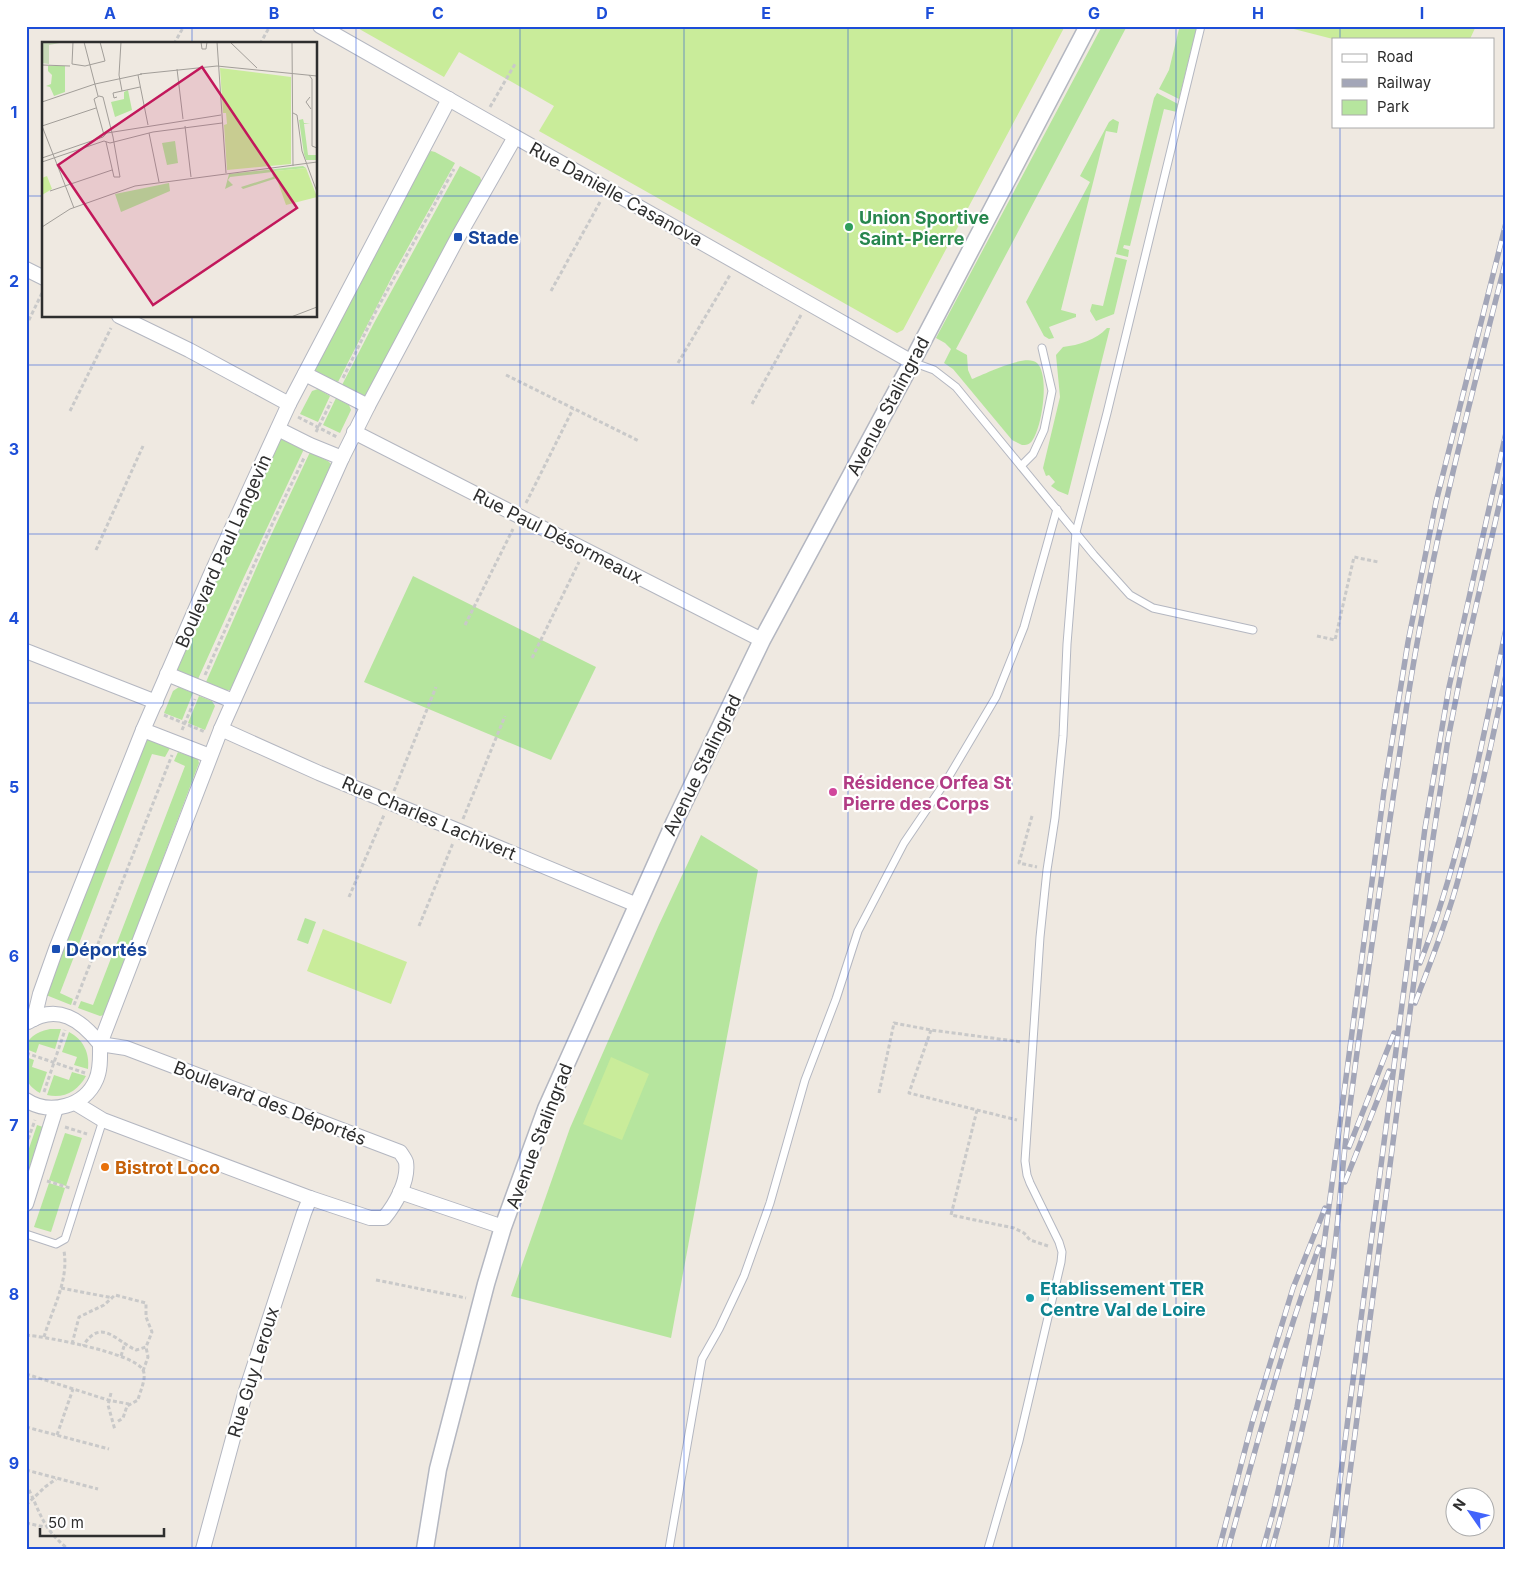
<svg xmlns="http://www.w3.org/2000/svg" width="1532" height="1575" font-family="Inter,sans-serif">
	<rect width="100%" height="100%" fill="#efe9e1"/>
	<g fill="#b6e59e">
		<path d="M1102 26H1127L956 349 967 355 968 370 972 379C985 374 1026 353 1037 363 1050 375 1042 428 1032 441 1029 445 1026 445 1022 445L1012 440 953 369 944 363 951 349 945 343 936 338Z"/>
		<path d="M1177 26H1197L1179 99 1159 89 1169 70 1179 29 1176 27Z"/>
		<path d="M1157 93 1178 104 1177 112 1164 109 1130 246 1124 245 1123 248 1129 250 1128 257 1116 254 1154 98Z"/>
		<path d="M1113 119 1119 122 1117 133 1106 131 1061 310 1076 314V317L1049 327 1054 338 1049 339 1044 336 1026 302 1090 182 1080 176 1109 122Z"/>
		<path d="M431 151 435 152 455 163 396 269 338 382 316 372 314 369 429 152Z"/>
		<path d="M460 166 480 177 482 182 366 396H364L342 385 374 323Z"/>
		<path d="M1115 257 1127 260 1114 314 1096 321 1090 311 1092 304 1103 306Z"/>
		<path d="M1107 328H1110L1068 495 1058 491 1051 486 1055 482 1049 475 1046 476 1043 468 1060 397 1056 355 1063 347C1079 345 1096 340 1107 328Z"/>
		<path d="M318 389 330 396 318 422 300 414 312 391Z"/>
		<path d="M336 398 349 405 351 410 340 433 323 425Z"/>
		<path d="M279 438 304 449 244 577 198 679 177 670 175 667Z"/>
		<path d="M310 452 328 461 332 465 233 688 231 690H224L206 682 265 548Z"/>
		<path d="M413 576 596 667 551 760 364 682Z"/>
		<path d="M179 687 193 693 182 720 164 713 173 691Z"/>
		<path d="M199 696 212 701 215 706 205 730 188 723Z"/>
		<path d="M144 738 170 748 165 757 152 754 60 993 73 999 71 1005 46 995Z"/>
		<path d="M178 752 198 759 199 763 104 1015 100 1016 78 1008 81 1001 93 1005 185 766 174 761Z"/>
		<path d="M701 835 758 870 671 1338 511 1296 570 1128 658 927Z"/>
		<path d="M305 918 316 922 308 944 297 940Z"/>
		<path d="M50 1029H61L55 1049 39 1044 36 1053 26 1049C26 1037 40 1031 50 1029Z"/>
		<path d="M69 1032C83 1039 90 1053 88 1069L74 1065 77 1057 62 1052Z"/>
		<path d="M26 1057 34 1060 32 1067 47 1072 40 1093C23 1083 26 1075 26 1057Z"/>
		<path d="M72 1072 86 1076C78 1091 64 1099 47 1095L54 1075 69 1080Z"/>
		<path d="M37 1125 46 1128 26 1186V1157Z"/>
		<path d="M65 1133 82 1138 66 1186 49 1180Z"/>
		<path d="M49 1183 65 1188 51 1232 34 1227Z"/>
	</g>
	<g fill="#c9ec9a">
		<path d="M354 26H1065L903 330 897 333 539 131 554 106 459 52 444 77Z"/>
		<path d="M1282 26H1476L1470 39H1333Z"/>
		<path d="M323 929 407 962 391 1004 307 971Z"/>
		<path d="M611 1057 649 1074 622 1140 583 1124Z"/>
	</g>
	<g fill="none" stroke-linecap="round" stroke-linejoin="round">
		<g stroke="#b4b7c1" stroke-width="9">
			<g id="service">
				<path d="M912 362 934 370 956 387 1094 555 1130 595 1153 608 1253 630"/>
				<path d="M1021 466 1033 454 1044 430 1052 391 1042 348"/>
				<path d="M26 1234 56 1244 65 1239 103 1120"/>
				<path d="M669 1549 702 1359 719 1329 744 1276 770 1203 805 1080 836 999 858 931 904 843 948 778 996 697 1024 627 1057 509"/>
				<path d="M988 1549 1019 1441 1061 1262 1062 1252 1059 1242 1030 1183 1027 1175 1025 1161 1040 937 1047 870 1055 818 1063 736 1067 644 1076 532 1107 413 1201 26"/>
			</g>
		</g>
		<g stroke="#b4b7c1" stroke-width="16">
			<g id="minor">
				<path d="M320 26 912 362"/>
				<path d="M26 269 44 278"/>
				<path d="M119 316 189 350 289 404"/>
				<path d="M305 374 368 406"/>
				<path d="M278 429 310 445 342 458"/>
				<path d="M354 432 762 640"/>
				<path d="M26 651 156 702"/>
				<path d="M167 674 233 701"/>
				<path d="M221 729 319 773 637 905"/>
				<path d="M143 730 210 756"/>
				<path d="M34 1019 40 994 56 949 143 730 210 576 289 404 449 99"/>
				<path d="M100 1044 221 729 342 458 368 406 458 237 515 137"/>
				<path d="M26 1100C50 1116 85 1106 96 1080 101 1069 100 1056 100 1044 81 1020 58 1003 28 1022"/>
				<path d="M75 1103 103 1120 310 1198 370 1218H384C395 1205 409 1181 406 1162 405 1159 402 1155 400 1152L126 1048 100 1044"/>
				<path d="M400 1192 503 1227"/>
				<path d="M26 1204 56 1108"/>
				<path d="M203 1549 245 1394 304 1213 310 1198"/>
			</g>
		</g>
		<g stroke="#b4b7c1" stroke-width="19">
			<path id="tertiary" d="M425 1549 438 1469 486 1284 503 1227 546 1109 675 821 762 640 912 362 1088 26"/>
		</g>
		<g stroke="#c9c9c9" stroke-width="3" stroke-dasharray="4 2.5" stroke-linecap="butt">
			<path d="M174 44 184 26"/>
			<path d="M260 44 270 26"/>
			<path d="M490 107 515 64"/>
			<path d="M551 291 600 202"/>
			<path d="M26 326 43 291"/>
			<path d="M678 363 730 275"/>
			<path d="M506 375 639 441"/>
			<path d="M343 378 376 311 454 169"/>
			<path d="M752 404 801 315"/>
			<path d="M70 411 111 328"/>
			<path d="M298 417 337 437"/>
			<path d="M316 432 331 402"/>
			<path d="M526 503 573 409"/>
			<path d="M96 550 143 446"/>
			<path d="M465 625 513 529"/>
			<path d="M1317 636 1335 640 1354 557 1378 562"/>
			<path d="M532 658 579 562"/>
			<path d="M205 675 274 520 304 458"/>
			<path d="M164 715 205 732"/>
			<path d="M182 730 195 699"/>
			<path d="M394 791 436 687"/>
			<path d="M1032 816 1019 863 1037 867"/>
			<path d="M463 819 505 716"/>
			<path d="M349 897 384 815"/>
			<path d="M419 926 453 843"/>
			<path d="M74 1005 172 755"/>
			<path d="M931 1030 909 1093 1017 1120"/>
			<path d="M26 1053 85 1073"/>
			<path d="M44 1092 65 1030"/>
			<path d="M879 1093 894 1023 931 1030 1022 1042"/>
			<path d="M977 1110 951 1215 1014 1228 1024 1233 1030 1240 1048 1246"/>
			<path d="M65 1127 87 1134"/>
			<path d="M26 1145 35 1120"/>
			<path d="M47 1181 70 1188"/>
			<path d="M376 1280 466 1298"/>
			<path d="M61 1288 113 1298"/>
			<path d="M26 1335C47 1337 134 1353 143 1370 147 1378 140 1391 138 1400L127 1406 123 1418 117 1422"/>
			<path d="M44 1337C52 1309 69 1281 64 1251"/>
			<path d="M72 1344 79 1317 104 1305 115 1295 146 1303V1317L152 1332 146 1347 136 1350C116 1341 101 1317 83 1346"/>
			<path d="M121 1356 125 1343"/>
			<path d="M143 1371 148 1357 146 1347"/>
			<path d="M26 1374 108 1400 129 1404"/>
			<path d="M111 1393 108 1405 115 1430"/>
			<path d="M26 1427 109 1449"/>
			<path d="M57 1435 73 1389"/>
			<path d="M26 1470 98 1489"/>
			<path d="M26 1484C41 1513 41 1527 68 1549"/>
			<path d="M26 1505 45 1487 56 1479"/>
			<path d="M26 1523 45 1527"/>
		</g>
		<use href="#service" stroke="#fff" stroke-width="7"/>
		<use href="#minor" stroke="#fff" stroke-width="14"/>
		<use href="#tertiary" stroke="#fff" stroke-width="16"/>
		<g stroke="#a3a6b8" stroke-width="5.5">
			<g id="rail">
				<path d="M1420 963C1462 856 1482 741 1506 629"/>
				<path d="M1415 1003C1432 959 1449 915 1461 869 1479 805 1492 740 1506 675"/>
				<path d="M1349 1147 1394 1033"/>
				<path d="M1345 1182 1389 1071"/>
				<path d="M1219 1549 1252 1423 1293 1288 1325 1208"/>
				<path d="M1228 1549C1256 1448 1282 1346 1319 1247"/>
				<path d="M1263 1549 1274 1509 1297 1407 1316 1304 1384 791 1408 642 1436 502 1506 223"/>
				<path d="M1272 1549C1296 1462 1316 1374 1330 1285 1338 1231 1341 1176 1348 1121 1366 980 1387 838 1408 697 1431 549 1469 405 1506 260"/>
				<path d="M1331 1549 1425 828 1449 687 1506 433"/>
				<path d="M1340 1549 1430 858 1448 739 1463 663 1506 475"/>
			</g>
		</g>
		<use href="#rail" stroke="#fff" stroke-width="4" stroke-dasharray="11" stroke-linecap="butt"/>
	</g>
	<path fill="none" stroke="#1d4ed8" stroke-width="1" stroke-opacity="0.55" d="M192 26V44M356 26V1549M520 26V1549M684 26V1549M848 26V1549M1012 26V1549M1176 26V1549M1340 26V39M1340 126V1549M26 196H44M316 196H1506M192 316V1549M26 365H1506M26 534H1506M26 703H1506M26 872H1506M26 1041H1506M26 1210H1506M26 1379H1506"/>
	<circle fill="#2e9e5b" stroke="#fff" stroke-width="2" cx="849" cy="227" r="5"/>
	<g fill="#1a4fb4" stroke="#fff" stroke-width="2">
		<rect x="453" y="232" width="10" height="10" rx="2.5"/>
		<rect x="51" y="944" width="10" height="10" rx="2.5"/>
	</g>
	<circle fill="#d1479c" stroke="#fff" stroke-width="2" cx="833" cy="792" r="5"/>
	<circle fill="#e8710a" stroke="#fff" stroke-width="2" cx="105" cy="1167" r="5"/>
	<circle fill="#0f9aa8" stroke="#fff" stroke-width="2" cx="1030" cy="1298" r="5"/>
	<g text-anchor="middle" dominant-baseline="central" stroke-width="4.5" stroke-linejoin="round" paint-order="stroke">
		<g font-size="18" fill="#2e2e2e" stroke="#fff">
			<text transform="translate(616 194) rotate(29)">Rue Danielle Casanova</text>
			<text transform="translate(888 406) rotate(-62)">Avenue Stalingrad</text>
			<text transform="translate(558 536) rotate(27)">Rue Paul Désormeaux</text>
			<text transform="translate(223 551) rotate(-66)">Boulevard Paul Langevin</text>
			<text transform="translate(702 765) rotate(-64)">Avenue Stalingrad</text>
			<text transform="translate(429 818) rotate(23)">Rue Charles Lachivert</text>
			<text transform="translate(270 1103) rotate(21)">Boulevard des Déportés</text>
			<text transform="translate(539 1136) rotate(-69)">Avenue Stalingrad</text>
			<text transform="translate(253 1372) rotate(-73)">Rue Guy Leroux</text>
		</g>
		<g font-size="18" font-weight="bold" fill="#27864d" stroke="#fff" text-anchor="start">
			<text x="859" y="217">Union Sportive<tspan x="859" dy="21">Saint-Pierre</tspan></text>
		</g>
		<g font-size="18" font-weight="bold" fill="#164399" stroke="#fff" text-anchor="start">
			<text x="468" y="237">Stade</text>
			<text x="66" y="949">Déportés</text>
		</g>
		<g font-size="18" font-weight="bold" fill="#b23c85" stroke="#fff" text-anchor="start">
			<text x="843" y="782">Résidence Orfea St<tspan x="843" dy="21">Pierre des Corps</tspan></text>
		</g>
		<g font-size="18" font-weight="bold" fill="#c56008" stroke="#fff" text-anchor="start">
			<text x="115" y="1167">Bistrot Loco</text>
		</g>
		<g font-size="18" font-weight="bold" fill="#0d838f" stroke="#fff" text-anchor="start">
			<text x="1040" y="1288">Etablissement TER<tspan x="1040" dy="21">Centre Val de Loire</tspan></text>
		</g>
	</g>
	<g transform="translate(42 42)">
		<rect width="275" height="275" fill="#efe9e1"/>
		<path d="M6 24H23V50L12 54 8 45 4 44 9 42 10 33 6 29ZM86 48 90 68 73 75 69 60 82 57V50ZM261 77 262 81H268L262 82 266 113H275V118H264L262 112 257 78ZM133 99 136 121 125 123 120 101ZM261 124 264 126 233 129 235 136 201 147 199 145 231 135 230 130 188 135 186 138 191 143 183 147 187 132ZM127 141 128 149 79 170 73 152Z" fill="#b6e59e"/>
		<path d="M0 0H23L7 3V22L0 21Z" fill="#c8d9b8"/>
		<path d="M178 26 249 35V122L185 128 182 83 185 82 184 71H181ZM264 126 275 155 244 163 232 129ZM5 134 10 147 0 153V136Z" fill="#c9ec9a"/>
		<path fill="none" stroke="#a29e99" stroke-width="1" d="M31 0 30 22 43 24 63 19 58 0M42 0 56 54M79 0 77 33 80 49M159 0 160 7H164L165 0M175 0 184 131M188 0 215 26M250 0 251 124M0 23 28 24M135 27 141 77M98 32 175 24 275 34M96 33 106 83M267 33 270 37V104L275 106M75 55 72 56 71 51 98 45M268 55 264 60 269 67M0 60 53 42 100 32M251 71 255 73 260 109 275 150M0 84 32 166M0 84 54 66M143 84 149 135M107 91 117 140M62 93 52 57 57 54 61 55 71 95 78 135H72L64 100M0 116 61 95 65 91 179 73M0 120 62 99 68 101 111 90 180 81M8 149 70 128M0 185 28 167 93 144 275 120M249 275 275 265"/>
		<path fill="#c2185b" fill-opacity="0.15" stroke="#c2185b" stroke-width="2.5" d="M160 25 255 166 111 263 16 123Z"/>
		<rect width="275" height="275" fill="none" stroke="#2e2e2e" stroke-width="2.5"/>
	</g>
	<rect width="1532" height="1575" fill="none" stroke="#ffffff" stroke-width="55"/>
	<rect x="1332" y="38" width="162" height="90" fill="#ffffff" stroke="#ababab"/>
	<rect x="1342" y="54" width="25" height="8" fill="#ffffff" stroke="#ababab"/>
	<text x="1377" y="62" font-size="15" fill="#2e2e2e">Road</text>
	<rect x="1342" y="79" width="25" height="8" fill="#a3a6b8" stroke="#ababab"/>
	<text x="1377" y="88" font-size="15" fill="#2e2e2e">Railway</text>
	<rect x="1342" y="100" width="25" height="15" fill="#b6e59e" stroke="#ababab"/>
	<text x="1377" y="112" font-size="15" fill="#2e2e2e">Park</text>
	<g transform="translate(1470 1512) rotate(304)"><circle r="24" fill="#ffffff" stroke="#ababab"/>
	<path d="M0-4L9 19L0 12L-9 19Z" fill="#4264fb"/>
	<text y="-8" font-size="14" font-weight="bold" text-anchor="middle" fill="#2e2e2e">N</text>
	</g>
	<path d="M40 1528v8h124v-8" fill="none" stroke="#2e2e2e" stroke-width="2.5"/>
	<text x="48" y="1528" font-size="15" fill="#2e2e2e" stroke="#ffffff" stroke-width="4" paint-order="stroke">50 m</text>
	<rect x="28" y="28" width="1476" height="1520" fill="none" stroke="#1d4ed8" stroke-width="2"/>
	<g font-size="16" text-anchor="middle" font-weight="bold" fill="#1d4ed8">
		<text x="110" y="19">A</text>
		<text x="274" y="19">B</text>
		<text x="438" y="19">C</text>
		<text x="602" y="19">D</text>
		<text x="766" y="19">E</text>
		<text x="930" y="19">F</text>
		<text x="1094" y="19">G</text>
		<text x="1258" y="19">H</text>
		<text x="1422" y="19">I</text>
		<text x="14" y="118">1</text>
		<text x="14" y="287">2</text>
		<text x="14" y="455">3</text>
		<text x="14" y="624">4</text>
		<text x="14" y="793">5</text>
		<text x="14" y="962">6</text>
		<text x="14" y="1131">7</text>
		<text x="14" y="1300">8</text>
		<text x="14" y="1469">9</text>
	</g>
</svg>
